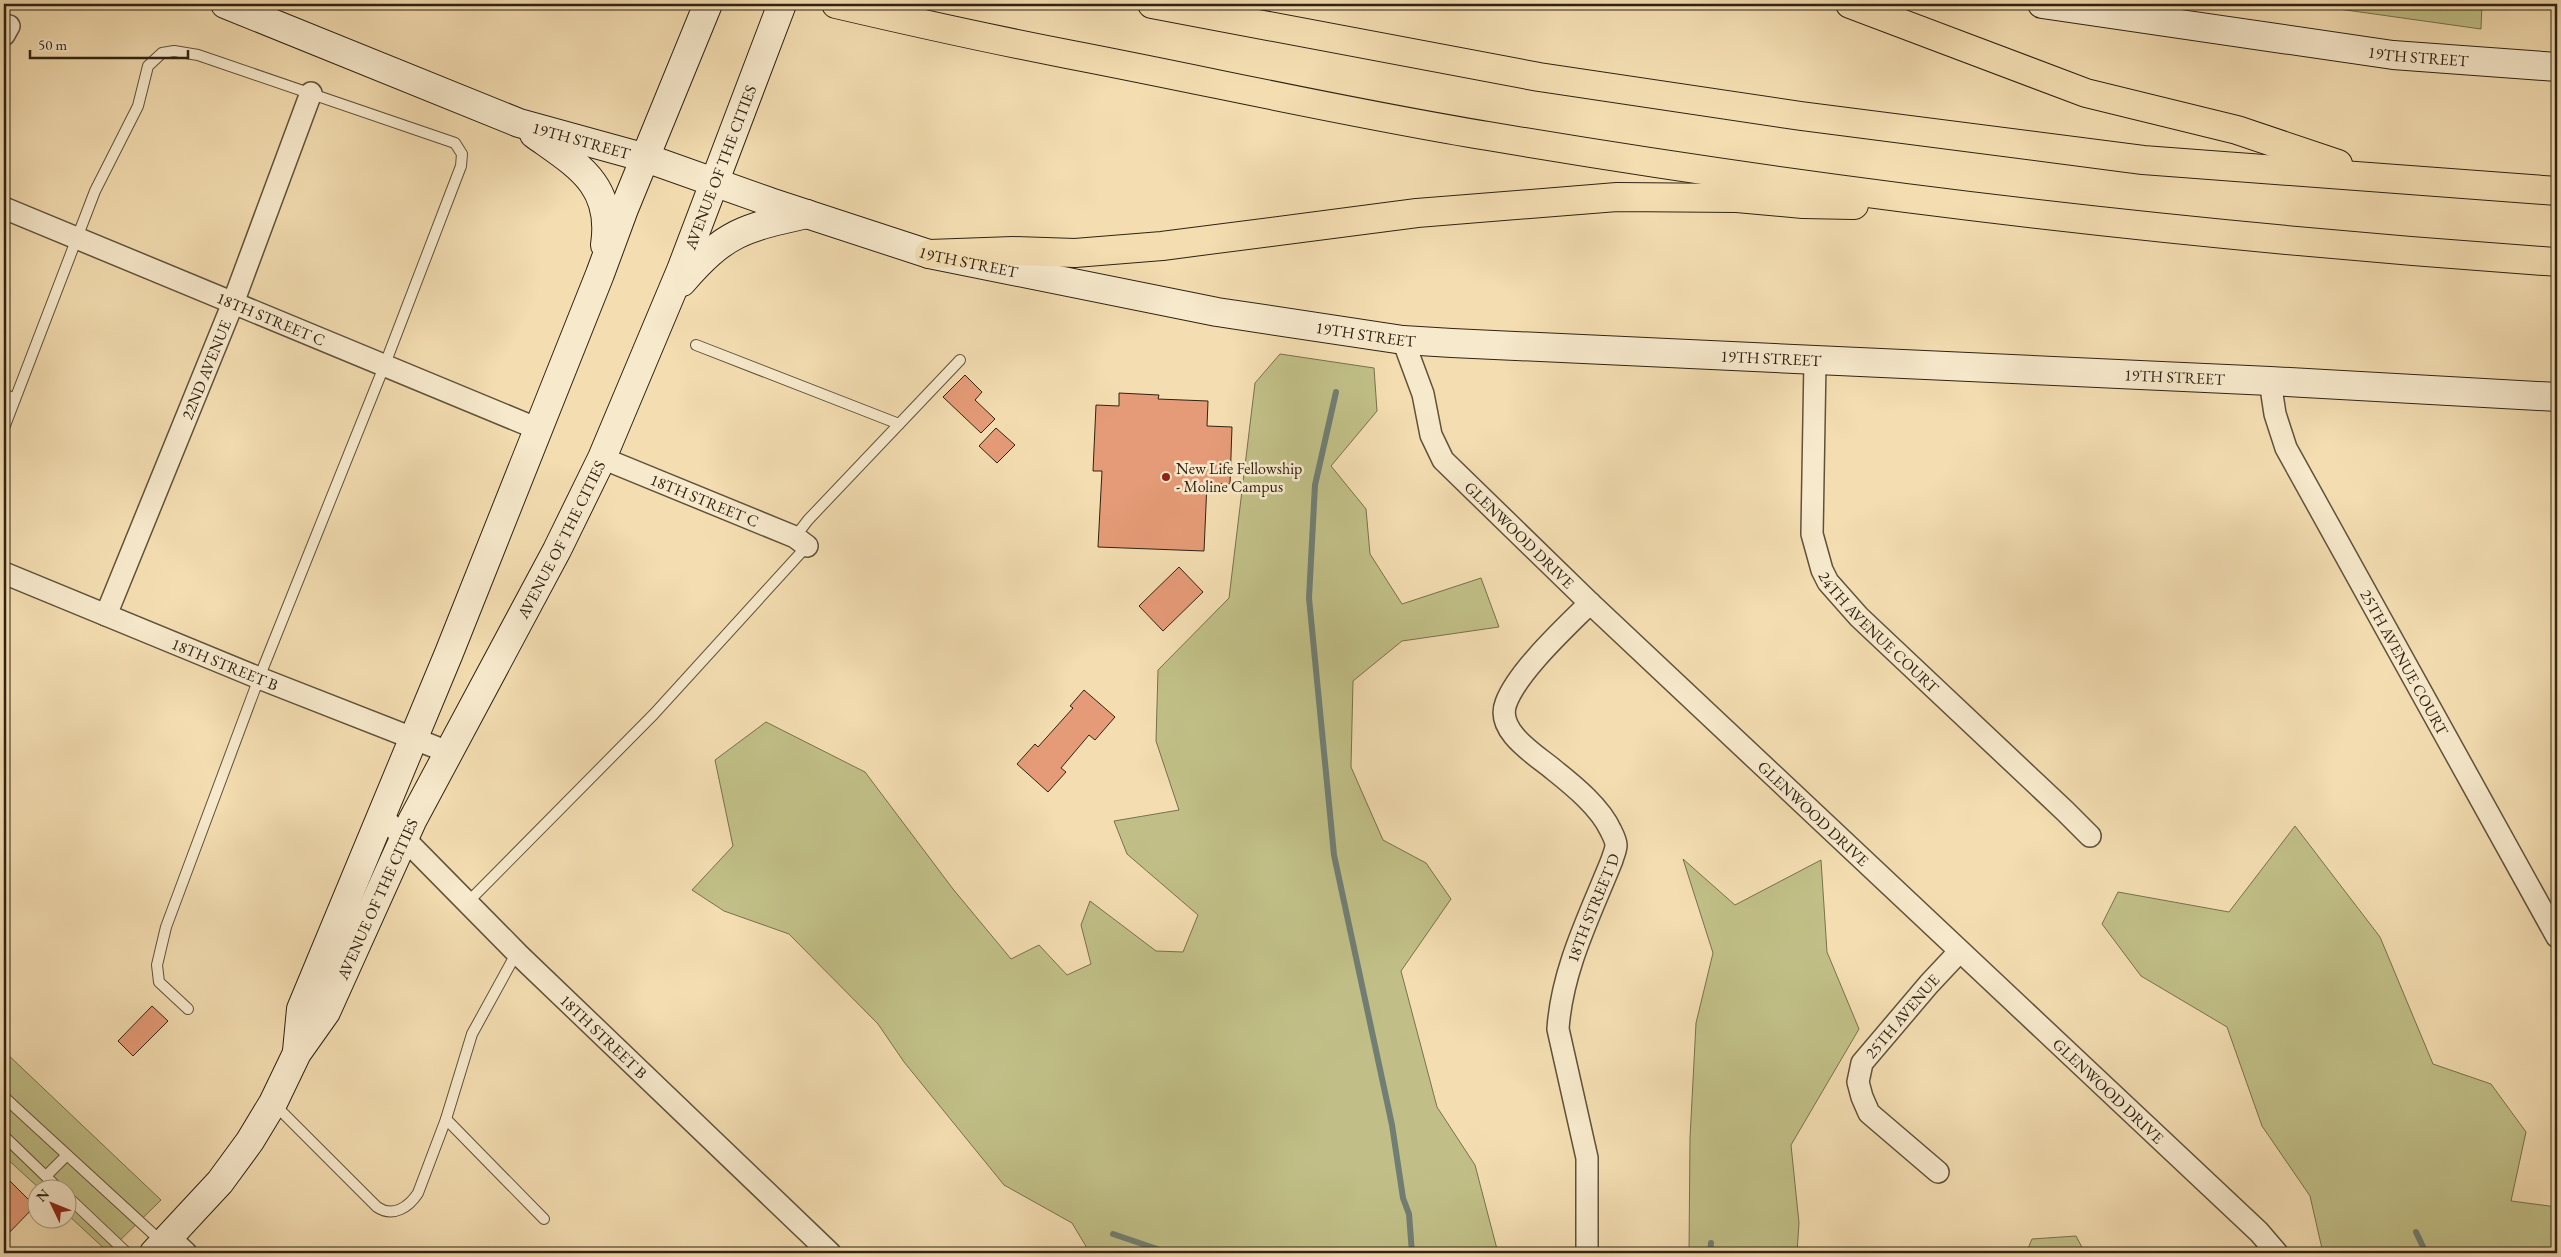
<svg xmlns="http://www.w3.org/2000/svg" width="2561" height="1257" font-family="'EB Garamond',serif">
	<rect width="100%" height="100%" fill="#f3ddb1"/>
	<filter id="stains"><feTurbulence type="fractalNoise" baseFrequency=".004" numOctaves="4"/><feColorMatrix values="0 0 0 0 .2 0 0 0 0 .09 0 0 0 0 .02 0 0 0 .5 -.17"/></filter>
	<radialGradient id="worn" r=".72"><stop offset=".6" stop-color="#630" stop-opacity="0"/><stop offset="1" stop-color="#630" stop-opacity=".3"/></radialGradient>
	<g fill="#c1bf87" stroke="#78714d">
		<path d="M2303 4H2482L2481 29Z"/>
		<path d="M1280 354 1374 368 1377 411 1331 466 1366 509 1370 554 1402 604 1481 578 1499 627 1402 641 1353 681 1351 767 1383 840 1426 863 1451 899 1401 971 1437 1107 1475 1165 1498 1253H1090L1072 1223 1004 1185 904 1062 878 1024 789 934 724 911 692 890 733 846 715 760 766 722 865 772 953 889 1011 959 1039 945 1067 975 1091 964 1081 925 1090 901 1156 951 1183 952 1198 915 1127 854 1114 821 1179 810 1156 741 1158 670 1229 598 1255 383Z"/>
		<path d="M2295 826 2380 937 2433 1064 2491 1084 2526 1132 2511 1201 2557 1207V1253H2323L2310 1196 2262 1126 2227 1027 2141 976 2102 924 2118 892 2229 912Z"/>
		<path d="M1683 859 1735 905 1821 860 1827 952 1859 1029 1791 1145 1799 1223 1797 1253H1689L1690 1138 1696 1023 1713 953Z"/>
		<path d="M4 1051 161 1200 108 1252 68 1215V1190L40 1189 4 1156Z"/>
		<path d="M2076 1236 2085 1253H2026L2032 1239Z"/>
	</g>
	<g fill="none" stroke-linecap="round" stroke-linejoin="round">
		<g stroke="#717e73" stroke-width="6">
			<path d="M1336 392 1315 485 1309 598 1334 855 1392 1125 1403 1198 1409 1214 1412 1253"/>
			<path d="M2416 1232 2426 1253"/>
			<path d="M1113 1234 1169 1253"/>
			<path d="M1710 1253 1711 1243"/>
		</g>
	</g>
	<g fill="#e59b77" stroke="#2f2313">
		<path d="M965 375 982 392 975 400 995 419 981 433 943 397Z"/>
		<path d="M1119 393 1159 395 1158 399 1208 401 1207 426 1232 427 1230 484 1207 483 1204 551 1098 547 1102 471H1093L1096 405 1119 406Z"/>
		<path d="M996 428 1015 445 997 463 979 446Z"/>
		<path d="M1179 567 1203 592 1163 631 1139 606Z"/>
		<path d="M1084 690 1115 717 1095 740 1089 735 1061 768 1066 772 1048 792 1017 764 1035 744 1038 747 1073 708 1070 706Z"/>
		<path d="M152 1006 168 1021 133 1056 118 1041Z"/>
		<path d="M4 1175 35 1206 4 1238Z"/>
	</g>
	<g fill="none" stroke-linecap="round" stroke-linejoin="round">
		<g stroke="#60523a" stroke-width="12">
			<g id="lane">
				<path d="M696 345 899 424"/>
				<path d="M4 394 15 399"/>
				<path d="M4 428 95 191 138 106 148 66 162 53 174 51 198 55 455 143 462 154 461 166 385 364 259 678 166 927 157 965 159 982 188 1009"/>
				<path d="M795 537 808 520 960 360"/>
				<path d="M468 902 654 714 807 546"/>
				<path d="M4 1097 163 1243"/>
				<path d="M274 1104 377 1207C393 1218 409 1207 418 1193L446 1119 472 1034 517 952"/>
				<path d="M446 1119 544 1219"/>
				<path d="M4 1136 60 1190"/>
				<path d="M46 1176 67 1155"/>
				<path d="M68 1197 127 1253"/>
			</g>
		</g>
		<g stroke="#60523a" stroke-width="24">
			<g id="street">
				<path d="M4 35 9 26"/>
				<path id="s1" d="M4 208 538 429"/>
				<path id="s2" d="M1403 340 1423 394 1431 435 1443 460 1590 603 2259 1232 2277 1253"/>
				<path id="s3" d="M1815 361 1812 534 1822 570 1828 582 1859 617 2065 811 2090 836"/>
				<path id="s4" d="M2270 381 2275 414 2286 448 2557 937"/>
				<path id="s5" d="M602 458 795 537 807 546"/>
				<path id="s6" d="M4 573 259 678 448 752"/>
				<path id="s7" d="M106 615 233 303 311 93"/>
				<path id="s8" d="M381 815 520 956 830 1253"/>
				<path id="s9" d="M1938 1172 1869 1113 1862 1097 1858 1082 1862 1063 1929 984 1959 952"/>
				<path d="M169 1237 186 1253"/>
				<path id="s10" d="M1587 1253V1158L1558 1029C1562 969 1590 915 1612 860 1613 856 1616 850 1616 845 1616 841 1613 835 1611 831 1600 807 1574 786 1554 770 1536 755 1495 731 1506 703 1518 671 1565 628 1590 603"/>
			</g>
		</g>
		<g stroke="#2f2313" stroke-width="30">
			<g id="secondary">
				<path id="s11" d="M225 4 519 123 646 158 770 202 929 254 1217 312 1403 340 1452 343 2270 381 2557 397"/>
				<path id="s12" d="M2042 4 2393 55 2557 67"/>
				<path d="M534 134C577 165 614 184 605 245"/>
				<path d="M682 282C725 232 744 228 807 214"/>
				<path d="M297 1051 301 1009 449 653 600 274 624 209 708 4"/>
				<path id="s13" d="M154 1253 220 1182 250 1141 273 1103 297 1053 326 1012 412 821 557 550 602 458 681 270 782 4"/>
			</g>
		</g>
		<g stroke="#2f2313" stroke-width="30">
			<g id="highway">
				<path d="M836 4C913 22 990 39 1067 54 1208 81 1347 113 1488 136 1842 196 2199 237 2557 262"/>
				<path d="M1152 4 1539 77 1801 116 2143 160 2557 191"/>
				<path d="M1850 4 2086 93 2237 130 2338 164"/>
				<path d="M929 254 1013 251 1075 253 1162 246 1417 213 1617 197 1737 198 1803 204 1854 205"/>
			</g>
		</g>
		<use href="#lane" stroke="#f7e9cc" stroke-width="10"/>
		<use href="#street" stroke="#f7e9cc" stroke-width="21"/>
		<use href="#secondary" stroke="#f7e9cc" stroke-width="28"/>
		<use href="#highway" stroke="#f3ddb1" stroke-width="28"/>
	</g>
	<circle fill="#8f2418" stroke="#f7e9cc" stroke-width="2" cx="1166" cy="477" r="5"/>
	<g text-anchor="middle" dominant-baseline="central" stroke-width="5" stroke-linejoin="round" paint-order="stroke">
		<g font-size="16" fill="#2f2313" stroke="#f7e9cc">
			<text stroke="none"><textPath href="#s12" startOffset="380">19TH STREET</textPath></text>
			<text stroke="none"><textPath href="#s11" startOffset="382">19TH STREET</textPath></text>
			<text stroke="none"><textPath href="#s13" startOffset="1231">AVENUE OF THE CITIES</textPath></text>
			<text stroke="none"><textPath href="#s11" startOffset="788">19TH STREET</textPath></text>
			<text stroke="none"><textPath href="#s1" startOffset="289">18TH STREET C</textPath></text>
			<text stroke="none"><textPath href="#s11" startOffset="1192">19TH STREET</textPath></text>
			<text stroke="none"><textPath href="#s11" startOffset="1598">19TH STREET</textPath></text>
			<text stroke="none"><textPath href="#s7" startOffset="265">22ND AVENUE</textPath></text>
			<text stroke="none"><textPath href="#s11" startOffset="2002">19TH STREET</textPath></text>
			<text stroke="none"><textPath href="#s5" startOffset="111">18TH STREET C</textPath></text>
			<text stroke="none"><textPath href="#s2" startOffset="234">GLENWOOD DRIVE</textPath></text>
			<text stroke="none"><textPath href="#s13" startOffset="826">AVENUE OF THE CITIES</textPath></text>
			<text stroke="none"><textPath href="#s3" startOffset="295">24TH AVENUE COURT</textPath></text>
			<text stroke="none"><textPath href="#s4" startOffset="314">25TH AVENUE COURT</textPath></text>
			<text stroke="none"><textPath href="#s6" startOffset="239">18TH STREET B</textPath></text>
			<text stroke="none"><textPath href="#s2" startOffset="639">GLENWOOD DRIVE</textPath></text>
			<text stroke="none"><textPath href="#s13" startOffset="422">AVENUE OF THE CITIES</textPath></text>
			<text stroke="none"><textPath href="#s10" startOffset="354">18TH STREET D</textPath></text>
			<text stroke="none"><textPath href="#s9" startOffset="205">25TH AVENUE</textPath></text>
			<text stroke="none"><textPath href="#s8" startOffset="314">18TH STREET B</textPath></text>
			<text stroke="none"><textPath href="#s2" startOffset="1044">GLENWOOD DRIVE</textPath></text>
		</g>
		<g font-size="16" fill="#2f2313" stroke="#f7e9cc" text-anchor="start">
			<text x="1176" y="468">New Life Fellowship<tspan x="1176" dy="18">- Moline Campus</tspan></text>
		</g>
	</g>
	<rect width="2561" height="1257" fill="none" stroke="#f3ddb1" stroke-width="20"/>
	<rect x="5" y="5" width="2551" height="1247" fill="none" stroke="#2f2313" stroke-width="2.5"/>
	<rect x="10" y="10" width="2541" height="1237" fill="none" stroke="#2f2313"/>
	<g transform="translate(52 1204) rotate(313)"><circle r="24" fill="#f7e9cc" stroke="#a79a82"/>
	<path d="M0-4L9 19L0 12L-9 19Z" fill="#8f2418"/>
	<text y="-8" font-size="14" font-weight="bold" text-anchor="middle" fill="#2f2313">N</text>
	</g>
	<path d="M30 50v8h158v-8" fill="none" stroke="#2f2313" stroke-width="2.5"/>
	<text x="38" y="50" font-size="15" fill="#2f2313" stroke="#f7e9cc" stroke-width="4" paint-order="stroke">50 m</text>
	<rect width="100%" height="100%" filter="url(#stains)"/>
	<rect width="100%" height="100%" fill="url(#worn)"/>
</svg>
